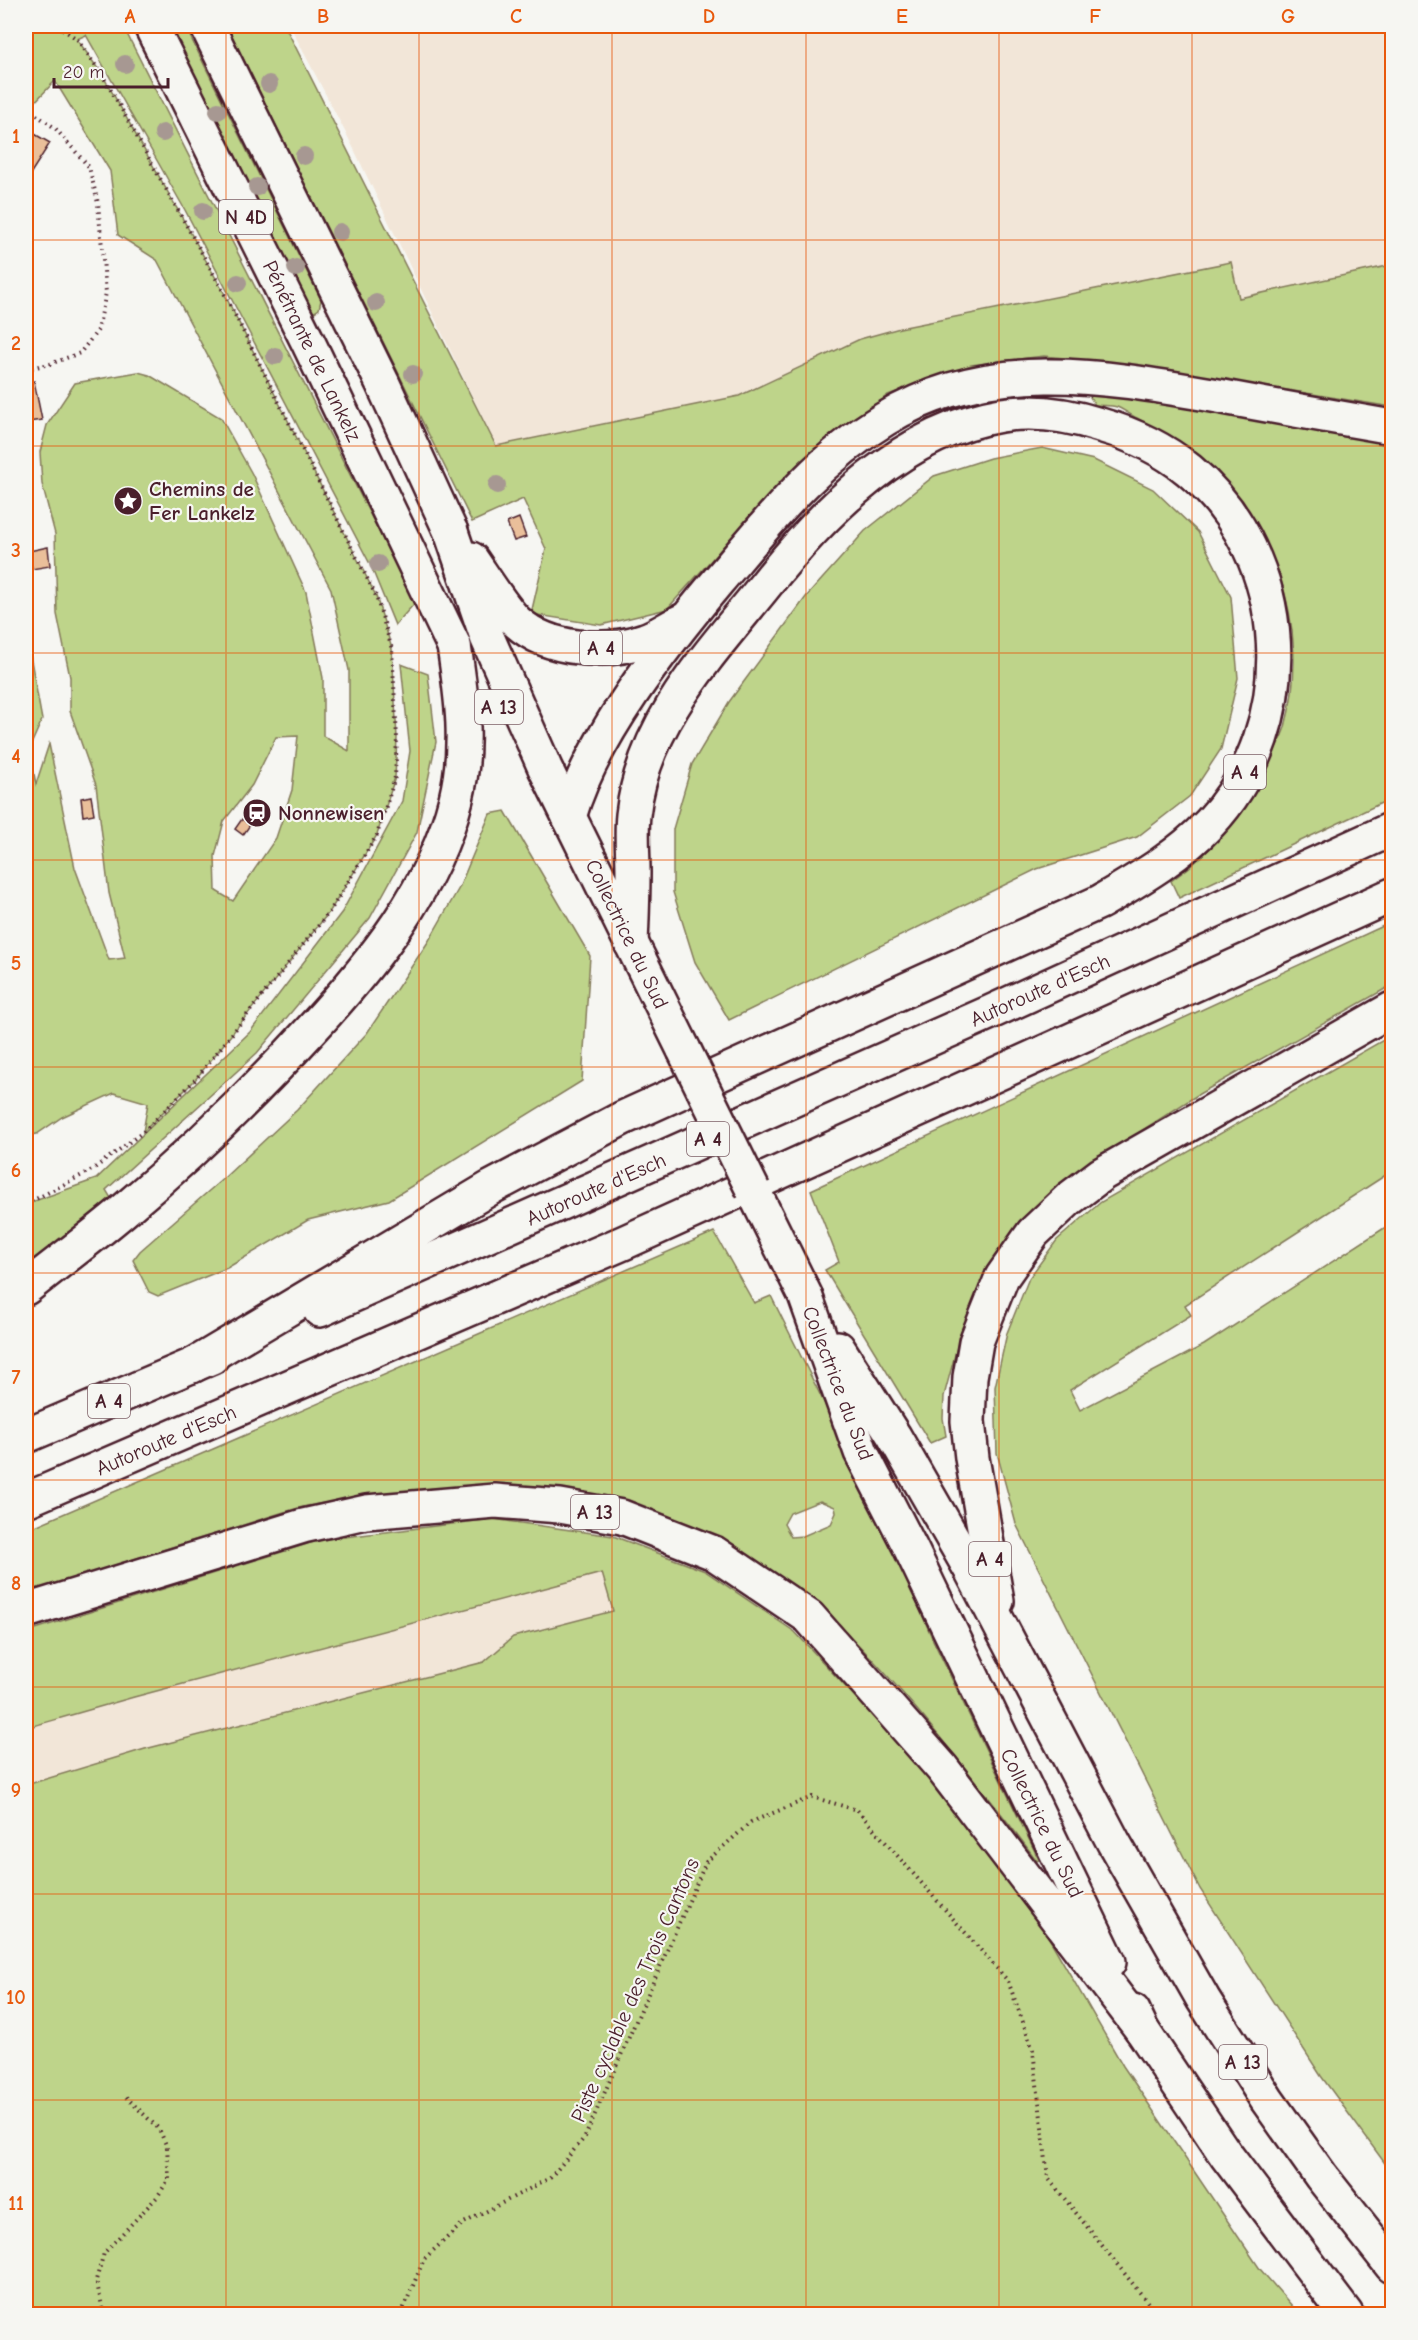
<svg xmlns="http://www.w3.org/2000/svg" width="1418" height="2340" font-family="'Comic Neue',sans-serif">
	<rect width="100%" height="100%" fill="#f6f6f2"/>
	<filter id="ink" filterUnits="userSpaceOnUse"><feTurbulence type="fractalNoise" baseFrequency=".0167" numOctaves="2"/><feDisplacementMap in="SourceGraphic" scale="12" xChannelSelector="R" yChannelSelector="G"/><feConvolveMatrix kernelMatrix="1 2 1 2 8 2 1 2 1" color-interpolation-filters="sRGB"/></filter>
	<g filter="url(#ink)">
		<g fill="#f2e6d8">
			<path d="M290 26H1392V265L1239 298 1231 262 967 314 860 339 739 396 496 446 351 143Z"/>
			<path d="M602 1573 613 1611 513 1637 484 1662 145 1749 26 1785V1728L134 1697Z"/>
		</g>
		<g fill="#bed48a" stroke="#847a5a" stroke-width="1.5" fill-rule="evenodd">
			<path d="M26 26H123L415 603 395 625 370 564 185 210 86 35 77 39 103 76 223 291 376 596 392 649 397 738 395 777 377 835 330 911 195 1080 143 1132 148 1103 114 1093 62 1117 37 1134 26 1136V633L42 720 29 749 36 784 49 744 75 868 109 960 125 958 109 893 96 785 70 711V677L57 614 55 534 42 484 40 452 47 425 75 383 138 372 149 375 221 418 252 474 306 592 323 678V736L349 751V670L331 589 157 260 118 235 110 171 55 81 28 109 26 108ZM298 736 292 790 276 838 233 901 216 891 215 856 224 821 252 785 276 737Z"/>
			<path d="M167 26H185L321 300 319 309 313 313 307 311Z"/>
			<path d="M227 26H285L496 446 739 396 860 339 900 328 1231 262 1239 298 1392 265V407L1127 364 1044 356 971 365 888 395 798 464 667 609 601 625 531 614 546 549 523 499 472 522Z"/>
			<path d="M1098 391 1392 440V798L1179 898 1171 881C1217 849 1250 808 1272 756 1276 747 1282 737 1285 727 1313 627 1273 514 1191 452 1174 439 1156 429 1137 418 1131 415 1124 410 1117 407 1111 405 1102 406 1095 405L1090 397Z"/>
			<path d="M1042 448 1094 460 1153 489 1198 532 1231 597 1238 678 1221 749 1190 796 1137 837 1037 869 729 1020 695 962 673 892V829L692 764 729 702 806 597 865 531 934 476 990 458Z"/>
			<path d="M401 664 428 674 436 742 417 832 370 918 257 1053 106 1190 120 1213 26 1288V1204L96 1179 250 1032 342 912 402 801 410 751Z"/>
			<path d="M505 811 590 956 582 1081 389 1200 308 1220 227 1268 158 1296 149 1292 133 1260 140 1251 226 1176 297 1110 367 1033 428 942 459 888 490 814Z"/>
			<path d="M1392 922V985L1199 1094 1133 1136 1055 1191 1004 1247 979 1289 961 1332 944 1396 943 1418 946 1436 930 1443 825 1270 839 1262 811 1190Z"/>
			<path d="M1392 1035V1171L1185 1305 1191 1315 1070 1390 1080 1410 1204 1345 1392 1223V2173L1321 2076 1200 1889 1016 1524 997 1453 995 1387 1007 1333 1029 1278 1057 1240 1101 1202Z"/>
			<path d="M714 1232 754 1303 771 1296 872 1499 933 1640 1039 1860 1037 1861C1001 1812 963 1765 924 1718 891 1679 857 1640 818 1607 680 1490 539 1468 365 1497 346 1500 326 1502 307 1506 280 1512 254 1522 228 1530 160 1550 93 1572 26 1595V1530ZM820 1501 835 1507 836 1513 831 1524 803 1536 791 1537 784 1524 790 1513Z"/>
			<path d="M493 1519 613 1536 705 1571 795 1632 927 1775 1045 1931 1123 2066 1260 2269 1299 2314H26V1785L145 1749 484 1662 513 1637 613 1611 602 1573 134 1697 26 1728V1632L320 1540Z"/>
		</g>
		<g fill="#eabf9a" stroke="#4a1f2b" stroke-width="1.5">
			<path d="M26 129 50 143 27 179 26 177Z"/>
			<path d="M34 381 42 420 28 422 26 383Z"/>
			<path d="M519 518 526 537 514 541 507 523Z"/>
			<path d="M48 547 50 566 32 569 29 551Z"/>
			<path d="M91 796 94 814 83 816 81 798Z"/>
			<path d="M242 819 250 825 243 835 235 829Z"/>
		</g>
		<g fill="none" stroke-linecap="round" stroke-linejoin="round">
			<g stroke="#4a1f2b" stroke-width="38">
				<g id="major">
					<path d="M151 26 307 340 454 646"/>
					<path d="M207 26 382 382 451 532"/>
				</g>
			</g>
			<g stroke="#4a1f2b" stroke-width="38">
				<g id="highway">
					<path d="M451 532 487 637 545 768 684 1050"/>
					<path d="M471 559C483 576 503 609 517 622 549 651 606 654 645 640 657 636 670 627 682 621"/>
					<path d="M569 817C592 737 665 644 718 581 770 520 815 461 885 419 990 355 1104 376 1218 396 1276 407 1334 417 1392 427"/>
					<path d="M753 1190 805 1295 861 1452 910 1547 1109 1962"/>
					<path d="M26 1288C57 1263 90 1239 122 1212 189 1156 252 1095 311 1030 372 964 434 888 456 799 469 746 462 699 454 646"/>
					<path d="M320 1310 991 1012 1392 829"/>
					<path d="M838 1348 894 1436 971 1570 1114 1843 1203 1999 1267 2100 1321 2176 1392 2266"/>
					<path d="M192 1366 492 1187 623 1118 1100 902C1139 879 1179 856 1210 823 1302 725 1294 557 1189 470 1163 449 1132 434 1100 425 1069 415 1034 410 1001 415 904 431 826 509 767 583 712 652 643 722 633 815 631 834 633 853 633 872 633 896 632 920 631 943"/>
					<path d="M26 1436 212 1357"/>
					<path d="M26 1500 623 1243 1392 895"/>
					<path d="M997 1601 972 1458 968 1421 970 1377 976 1342 1002 1277 1033 1233 1069 1199 1102 1174 1392 1009"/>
					<path d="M26 1611 303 1526 366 1512 495 1501 560 1506 622 1517 714 1553 809 1617 942 1768 1142 2030"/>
					<path d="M1133 2011 1142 2030 1226 2155 1346 2314"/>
				</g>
			</g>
			<g stroke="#4a1f2b" stroke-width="4" stroke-dasharray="1.5 4.5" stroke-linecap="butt">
				<path d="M26 369 50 364 80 353 98 330 106 293 98 203 89 167 55 128 28 109"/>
				<path d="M26 1204 92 1170 143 1132 195 1080 330 911 377 835 395 777 397 738 392 649 376 596 223 291 103 76 77 39 58 26"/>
				<path d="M104 2314 96 2280 104 2253 157 2197 169 2179 167 2147 159 2129 125 2096"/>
				<path d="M403 2314V2310L424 2259 462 2224 550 2178 585 2137 706 1862 751 1822 812 1797 857 1810 1008 1981 1033 2050 1048 2178 1157 2314"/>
			</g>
			<use href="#major" stroke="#f6f6f2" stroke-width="33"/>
			<use href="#highway" stroke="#f6f6f2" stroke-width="33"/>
			<g stroke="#4a1f2b" stroke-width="38" stroke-linecap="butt">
				<path id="highway-bridge" d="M684 1050 753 1190"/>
			</g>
			<use href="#highway-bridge" stroke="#f6f6f2" stroke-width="33"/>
		</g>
		<g fill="#a79892">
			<circle cx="125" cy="64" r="9"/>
			<circle cx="269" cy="84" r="9"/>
			<circle cx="218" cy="111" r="9"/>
			<circle cx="163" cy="133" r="9"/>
			<circle cx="304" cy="156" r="9"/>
			<circle cx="257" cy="187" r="9"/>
			<circle cx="203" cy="211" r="9"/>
			<circle cx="340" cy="232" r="9"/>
			<circle cx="296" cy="268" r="9"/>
			<circle cx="238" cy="283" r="9"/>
			<circle cx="376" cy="303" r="9"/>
			<circle cx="275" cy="356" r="9"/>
			<circle cx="413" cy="374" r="9"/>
			<circle cx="497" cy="485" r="9"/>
			<circle cx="378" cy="564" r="9"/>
		</g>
	</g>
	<path fill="none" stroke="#e8590c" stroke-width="1.5" stroke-opacity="0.55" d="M226 26V2314M419 26V2314M612 26V2314M806 26V2314M999 26V2314M1192 26V2314M26 240H1392M26 446H1392M26 653H1392M26 860H1392M26 1067H1392M26 1273H1392M26 1480H1392M26 1687H1392M26 1894H1392M26 2100H1392"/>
	<defs>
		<g id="sight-disc" transform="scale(1.5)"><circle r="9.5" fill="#4a1f2b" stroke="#f6f6f2"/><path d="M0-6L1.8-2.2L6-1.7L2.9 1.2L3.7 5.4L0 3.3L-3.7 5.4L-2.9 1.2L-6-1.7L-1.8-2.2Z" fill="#fff"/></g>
		<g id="station-disc" transform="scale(1.5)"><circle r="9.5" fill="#4a1f2b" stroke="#f6f6f2"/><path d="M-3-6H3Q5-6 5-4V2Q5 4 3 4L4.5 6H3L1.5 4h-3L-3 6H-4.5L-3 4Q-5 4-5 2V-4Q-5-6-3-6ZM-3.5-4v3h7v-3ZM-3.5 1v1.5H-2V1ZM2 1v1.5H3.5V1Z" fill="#fff"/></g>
	</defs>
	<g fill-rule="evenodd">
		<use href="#sight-disc" x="128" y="501"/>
		<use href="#station-disc" x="257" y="813"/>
	</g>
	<g text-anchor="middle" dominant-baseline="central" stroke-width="4.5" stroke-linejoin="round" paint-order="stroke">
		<g fill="#f6f6f2" stroke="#7e6067" stroke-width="1.5">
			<rect x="219" y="200" width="54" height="34" rx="4.5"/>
			<rect x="580" y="631" width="42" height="34" rx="4.5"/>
			<rect x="475" y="690" width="48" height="34" rx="4.5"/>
			<rect x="1224" y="755" width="42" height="34" rx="4.5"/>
			<rect x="687" y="1122" width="42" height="34" rx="4.5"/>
			<rect x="88" y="1384" width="42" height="34" rx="4.5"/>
			<rect x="571" y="1495" width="48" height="34" rx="4.5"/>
			<rect x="969" y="1542" width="42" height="34" rx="4.5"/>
			<rect x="1219" y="2045" width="48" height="34" rx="4.5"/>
		</g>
		<g font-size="20" font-weight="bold" fill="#4a1f2b">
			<text x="246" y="217">N 4D</text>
			<text x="601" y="648">A 4</text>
			<text x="499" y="707">A 13</text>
			<text x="1245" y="772">A 4</text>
			<text x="708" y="1139">A 4</text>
			<text x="109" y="1401">A 4</text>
			<text x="595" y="1512">A 13</text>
			<text x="990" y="1559">A 4</text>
			<text x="1243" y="2062">A 13</text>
		</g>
		<g font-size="21" fill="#4a1f2b" stroke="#f6f6f2">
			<text transform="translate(312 351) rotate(64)">Pénétrante de Lankelz</text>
			<text transform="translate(627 934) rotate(64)">Collectrice du Sud</text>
			<text transform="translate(1040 990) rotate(-24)">Autoroute d'Esch</text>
			<text transform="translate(596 1189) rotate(-24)">Autoroute d'Esch</text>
			<text transform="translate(838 1383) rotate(69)">Collectrice du Sud</text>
			<text transform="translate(166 1440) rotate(-23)">Autoroute d'Esch</text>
			<text transform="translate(1042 1823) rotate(64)">Collectrice du Sud</text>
			<text transform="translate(635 1990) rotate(-66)">Piste cyclable des Trois Cantons</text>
		</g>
		<g font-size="21" font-weight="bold" fill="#4a1f2b" stroke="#f6f6f2" text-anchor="start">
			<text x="149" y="489">Chemins de<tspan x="149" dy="24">Fer Lankelz</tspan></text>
			<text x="278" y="813">Nonnewisen</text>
		</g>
	</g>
	<rect width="1418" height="2340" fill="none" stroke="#f6f6f2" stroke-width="66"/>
	<path d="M54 78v9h114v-9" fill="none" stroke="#4a1f2b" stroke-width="3"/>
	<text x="63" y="78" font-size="18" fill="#4a1f2b" stroke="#f6f6f2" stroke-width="4.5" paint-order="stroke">20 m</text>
	<rect x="33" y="33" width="1352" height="2274" fill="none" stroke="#e8590c" stroke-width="2"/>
	<g font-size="20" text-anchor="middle" font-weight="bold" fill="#e8590c">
		<text x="130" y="23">A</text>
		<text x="323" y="23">B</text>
		<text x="516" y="23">C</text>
		<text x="709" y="23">D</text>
		<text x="902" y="23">E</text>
		<text x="1095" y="23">F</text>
		<text x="1288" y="23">G</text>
		<text x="16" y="143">1</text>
		<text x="16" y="350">2</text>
		<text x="16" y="557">3</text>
		<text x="16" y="763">4</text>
		<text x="16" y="970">5</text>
		<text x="16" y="1177">6</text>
		<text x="16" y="1384">7</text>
		<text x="16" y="1590">8</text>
		<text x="16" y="1797">9</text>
		<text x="16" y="2004">10</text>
		<text x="16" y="2210">11</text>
	</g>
</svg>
